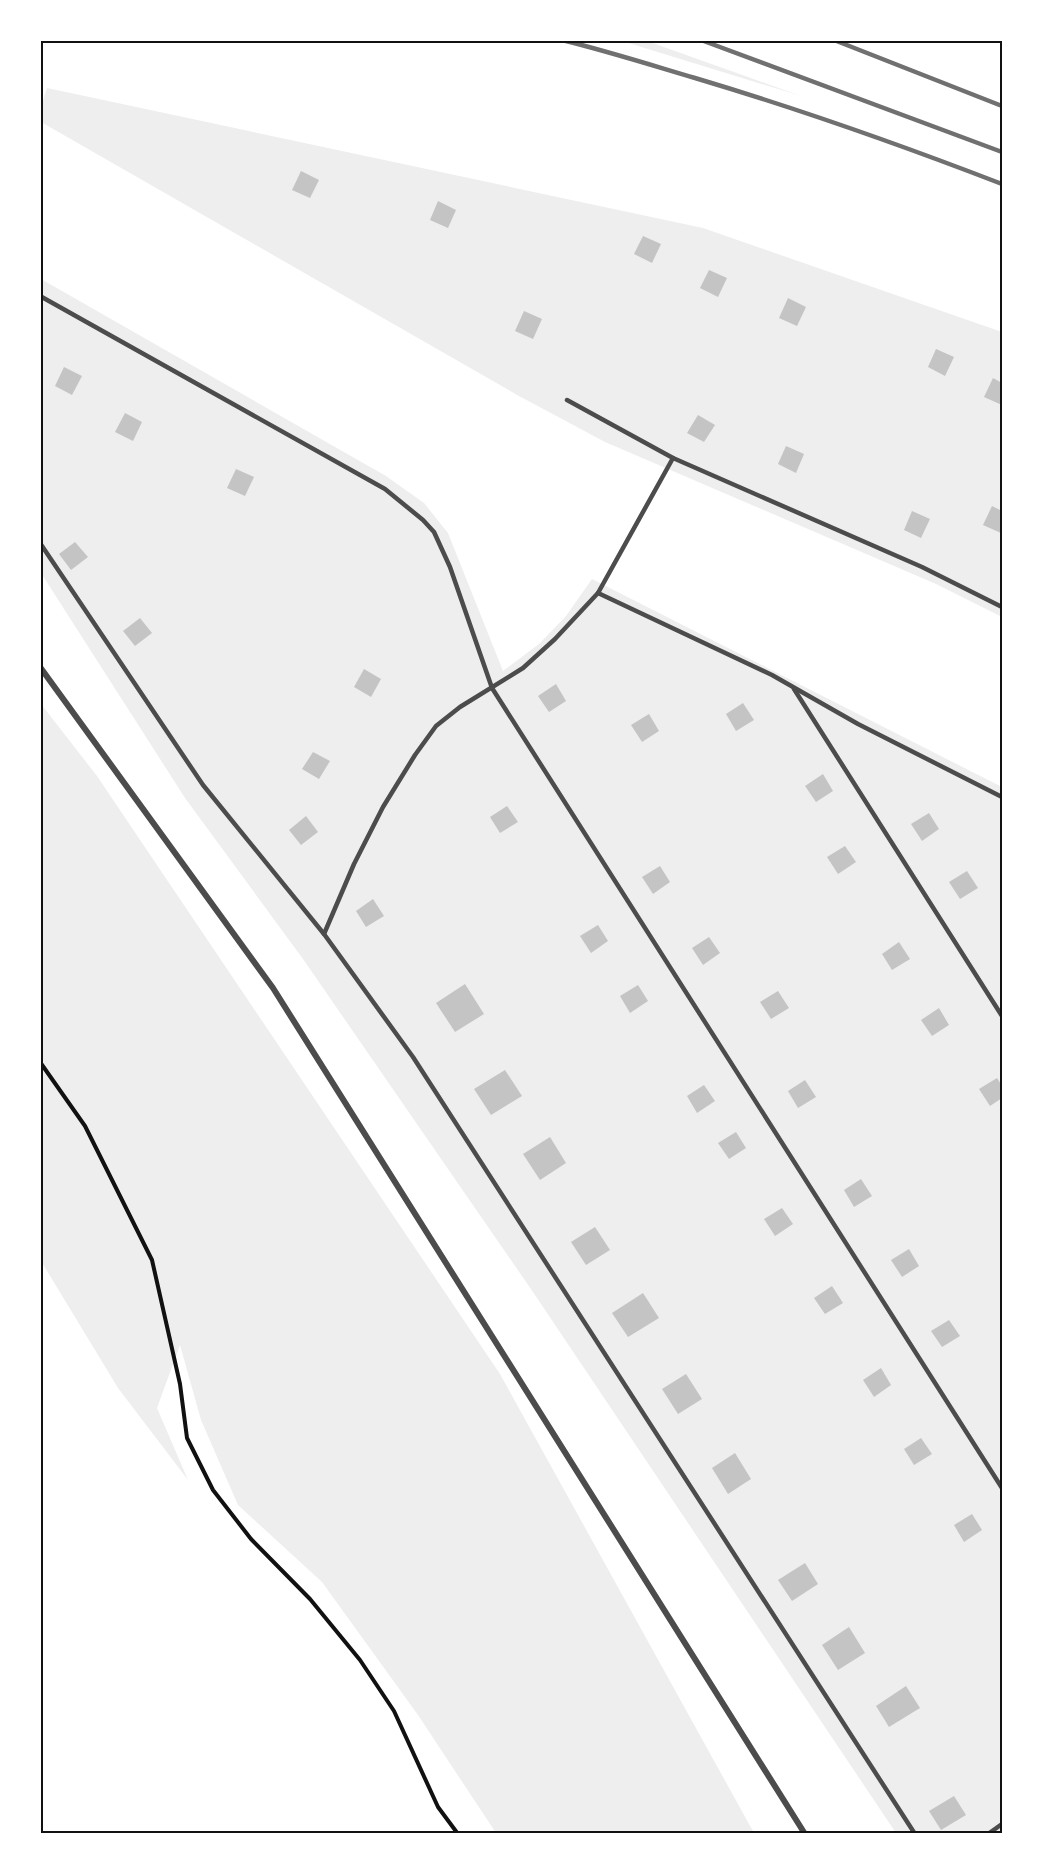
<svg xmlns="http://www.w3.org/2000/svg" width="1043" height="1874" font-family="'Golos Text',sans-serif">
	<rect width="100%" height="100%" fill="#fff"/>
	<g fill="#eee">
		<path d="M622 41H647L801 96Z"/>
		<path d="M47 88 703 228 1002 332V617L936 584 605 442 519 396 41 122V107Z"/>
		<path d="M41 279 386 476 424 503 448 533 503 671 539 644 566 616 592 579 1002 787V1833H896L533 1292 303 959 185 798 41 573Z"/>
		<path d="M41 704 97 776 500 1374 754 1833H496L418 1715 322 1582 238 1505 201 1420 180 1345 157 1408 188 1480 118 1388 41 1261Z"/>
	</g>
	<g fill="#c4c4c4">
		<path d="M301 171 319 180 310 198 292 190Z"/>
		<path d="M438 201 456 210 448 228 430 220Z"/>
		<path d="M643 236 661 244 652 263 634 254Z"/>
		<path d="M709 270 727 278 718 297 700 288Z"/>
		<path d="M788 298 806 307 797 326 779 318Z"/>
		<path d="M524 311 542 319 533 339 515 331Z"/>
		<path d="M936 349 954 357 945 376 928 367Z"/>
		<path d="M64 367 82 376 72 395 55 386Z"/>
		<path d="M993 378 1002 383V405L984 397Z"/>
		<path d="M125 413 142 422 133 441 115 432Z"/>
		<path d="M698 415 715 425 704 442 687 433Z"/>
		<path d="M786 446 804 454 796 473 778 464Z"/>
		<path d="M236 469 254 477 245 496 227 488Z"/>
		<path d="M992 506 1002 511 1001 533 983 525Z"/>
		<path d="M912 511 930 519 921 538 904 530Z"/>
		<path d="M75 542 88 557 71 570 59 554Z"/>
		<path d="M140 618 152 633 135 646 123 631Z"/>
		<path d="M364 669 381 679 371 697 354 687Z"/>
		<path d="M556 684 566 701 549 712 538 696Z"/>
		<path d="M743 703 754 720 736 731 726 714Z"/>
		<path d="M649 714 659 731 642 742 631 725Z"/>
		<path d="M313 752 330 761 319 779 302 769Z"/>
		<path d="M823 774 833 791 816 802 805 786Z"/>
		<path d="M507 806 518 822 500 833 490 817Z"/>
		<path d="M929 813 939 829 922 841 911 824Z"/>
		<path d="M306 816 318 832 301 845 289 830Z"/>
		<path d="M845 846 856 862 838 874 827 857Z"/>
		<path d="M660 866 670 882 653 894 642 877Z"/>
		<path d="M967 871 978 888 960 899 949 882Z"/>
		<path d="M373 899 384 916 366 927 356 911Z"/>
		<path d="M598 925 608 941 591 953 580 936Z"/>
		<path d="M709 937 720 953 703 965 692 948Z"/>
		<path d="M899 942 910 959 892 970 882 954Z"/>
		<path d="M465 984 484 1014 455 1032 436 1003Z"/>
		<path d="M638 985 648 1001 630 1013 620 996Z"/>
		<path d="M778 991 789 1008 771 1019 760 1002Z"/>
		<path d="M939 1008 949 1025 932 1036 921 1020Z"/>
		<path d="M505 1070 522 1096 491 1115 474 1089Z"/>
		<path d="M997 1078 1002 1086V1098L990 1106 979 1089Z"/>
		<path d="M805 1080 816 1097 798 1108 788 1091Z"/>
		<path d="M704 1085 715 1101 697 1113 687 1096Z"/>
		<path d="M736 1132 746 1148 729 1159 718 1143Z"/>
		<path d="M550 1137 566 1163 540 1180 523 1154Z"/>
		<path d="M861 1179 872 1196 854 1207 844 1190Z"/>
		<path d="M782 1208 793 1224 775 1236 764 1219Z"/>
		<path d="M595 1227 610 1250 586 1265 571 1242Z"/>
		<path d="M909 1249 919 1266 902 1277 891 1260Z"/>
		<path d="M832 1286 843 1303 825 1314 814 1298Z"/>
		<path d="M643 1293 659 1318 628 1337 612 1313Z"/>
		<path d="M949 1320 960 1336 942 1347 931 1331Z"/>
		<path d="M881 1368 891 1385 874 1397 863 1380Z"/>
		<path d="M686 1374 702 1399 678 1414 662 1389Z"/>
		<path d="M921 1438 932 1454 914 1465 904 1449Z"/>
		<path d="M735 1453 751 1479 728 1494 712 1468Z"/>
		<path d="M972 1514 982 1530 964 1542 954 1525Z"/>
		<path d="M805 1563 818 1584 792 1601 778 1580Z"/>
		<path d="M849 1627 865 1653 838 1670 822 1645Z"/>
		<path d="M906 1686 920 1708 889 1727 876 1706Z"/>
		<path d="M954 1796 966 1815 941 1830 929 1811Z"/>
	</g>
	<g fill="none" stroke-linecap="round" stroke-linejoin="round">
		<path stroke="#111" stroke-width="4" d="M40 1062 85 1126 152 1260 180 1384 187 1438 213 1490 251 1539 310 1599 360 1660 394 1711 438 1807 458 1834"/>
		<g stroke="#4c4c4c" stroke-width="4.5">
			<path d="M40 296 385 489 423 520 434 532 450 567 492 688 1002 1488"/>
			<path d="M567 400 673 458 922 567 1002 607"/>
			<path d="M40 543 203 785 324 934 413 1057 915 1834"/>
			<path d="M598 593 772 675 858 724 1002 797"/>
			<path d="M794 689 1002 1016"/>
			<path d="M324 934 354 864 383 807 415 755 436 726 460 707 523 668 555 639 598 593 673 458"/>
			<path d="M988 1834 1002 1824"/>
		</g>
		<path stroke="#4c4c4c" stroke-width="6" d="M40 667 273 988 805 1834"/>
		<g stroke="#707070" stroke-width="4.5">
			<path d="M562 40C607 51 651 65 695 78 799 109 901 145 1002 184"/>
			<path d="M701 40 1002 152"/>
			<path d="M834 40 1002 106"/>
		</g>
	</g>
	<rect width="1043" height="1874" fill="none" stroke="#ffffff" stroke-width="84"/>
	<rect x="42" y="42" width="959" height="1790" fill="none" stroke="#111" stroke-width="2"/>
</svg>
